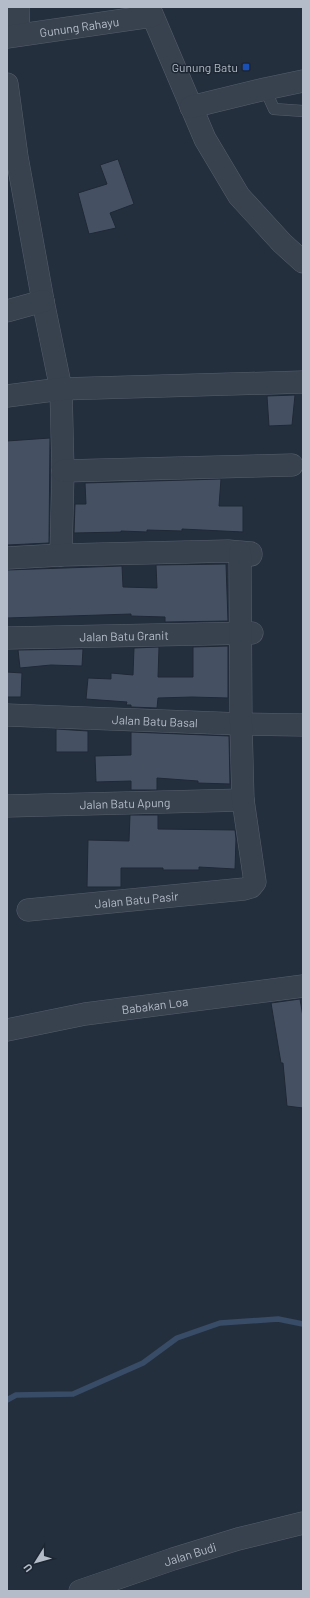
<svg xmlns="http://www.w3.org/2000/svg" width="310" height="1598" font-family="Barlow,sans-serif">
	<rect width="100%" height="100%" fill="#242f3e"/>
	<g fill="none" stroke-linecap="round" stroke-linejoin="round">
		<path stroke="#394c67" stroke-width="5.5" d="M7 1400 16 1395 73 1394 143 1363 177 1338 220 1323 278 1319 303 1324"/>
	</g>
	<g fill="#455162" stroke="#1f2835">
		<path d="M118 159 134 204 110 213 116 228 89 234 78 193 107 184 100 165Z"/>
		<path d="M295 395 292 425 269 426 267 396Z"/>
		<path d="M50 438 49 543 7 545V441Z"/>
		<path d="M221 479 219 506H243V532L182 529V531L147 530V532L121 531V532L74 533 75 504H86L85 483Z"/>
		<path d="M226 564 228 621 165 622V617L131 616V614L7 618V570L122 566 123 587 157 588 156 565Z"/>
		<path d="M228 646V698L192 697 158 698 157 708 131 707V705H126L127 702 86 699 88 678 111 679V673L133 675 134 648 159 647 158 677H193V647Z"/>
		<path d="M83 649 82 666 51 665 20 668 18 650Z"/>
		<path d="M7 672 22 673 21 697H7Z"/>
		<path d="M56 729 88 731V752H56Z"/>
		<path d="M131 732 229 736 230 784 198 783V781L157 778V790H131V781L96 782 95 756 131 755Z"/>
		<path d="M130 815H158V829L235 830 236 839 235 869 199 867V870H163V868H121V887H87L88 840 129 841Z"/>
		<path d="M300 999 303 1017V1108L287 1106 283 1063H281L271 1003Z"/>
	</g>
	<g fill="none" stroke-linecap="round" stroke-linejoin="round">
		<g stroke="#565f6c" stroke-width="12">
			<path id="service" d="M265 89 274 109 303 111"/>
		</g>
		<g stroke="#565f6c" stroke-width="23">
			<g id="minor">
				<path d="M18 7 19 35"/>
				<path d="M149 7 205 139 239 196 282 243 303 262"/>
				<path id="s1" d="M7 37 152 16"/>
				<path d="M7 84 17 157 43 301 61 389 63 471 61 555"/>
				<path d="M7 311 43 301"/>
				<path d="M7 396 61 389 303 382"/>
				<path d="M63 471 292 465"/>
				<path d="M7 558 61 555 228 551 251 553V555"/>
				<path id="s2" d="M7 638 252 633"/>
				<path id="s3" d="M7 715 241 724 303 725"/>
				<path id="s4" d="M7 806 243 800"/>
				<path id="s5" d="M28 910 244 889 251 887 255 882 243 800 241 724 240 553"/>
				<path id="s6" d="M7 1030 85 1014 303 986"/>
				<path id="s7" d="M80 1591 173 1559 238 1539 303 1523"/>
			</g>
		</g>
		<g stroke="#565f6c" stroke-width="23">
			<path id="tertiary" d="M191 107 265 89 303 81"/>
		</g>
		<use href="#service" stroke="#38414e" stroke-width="11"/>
		<use href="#minor" stroke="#38414e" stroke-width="22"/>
		<use href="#tertiary" stroke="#38414e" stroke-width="22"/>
	</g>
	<rect fill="#1a4fb4" stroke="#1d2633" stroke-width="1.5" x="242" y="63" width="8" height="8" rx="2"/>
	<g text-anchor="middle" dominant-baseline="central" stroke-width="3" stroke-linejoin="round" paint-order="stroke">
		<g font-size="12" fill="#b4bcc9" stroke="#1d2633">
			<text stroke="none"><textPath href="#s1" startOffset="73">Gunung Rahayu</textPath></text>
			<text stroke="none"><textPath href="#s2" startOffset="117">Jalan Batu Granit</textPath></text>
			<text stroke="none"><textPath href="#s3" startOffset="148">Jalan Batu Basal</textPath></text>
			<text stroke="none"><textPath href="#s4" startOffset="118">Jalan Batu Apung</textPath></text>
			<text stroke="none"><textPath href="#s5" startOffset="109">Jalan Batu Pasir</textPath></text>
			<text stroke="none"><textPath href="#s6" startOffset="150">Babakan Loa</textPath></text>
			<text stroke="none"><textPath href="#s7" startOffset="116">Jalan Budi</textPath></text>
		</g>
		<g font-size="12" fill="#b4bcc9" stroke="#1d2633" text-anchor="end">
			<text x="238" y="67">Gunung Batu</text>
		</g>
	</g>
	<rect width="310" height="1598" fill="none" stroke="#b4bcc9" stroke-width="16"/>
	<g transform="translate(36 1562) rotate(233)" stroke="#1d2633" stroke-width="3" paint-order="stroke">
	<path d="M0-3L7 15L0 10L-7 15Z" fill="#b4bcc9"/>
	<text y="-6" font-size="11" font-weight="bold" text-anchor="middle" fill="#b4bcc9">U</text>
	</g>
</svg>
